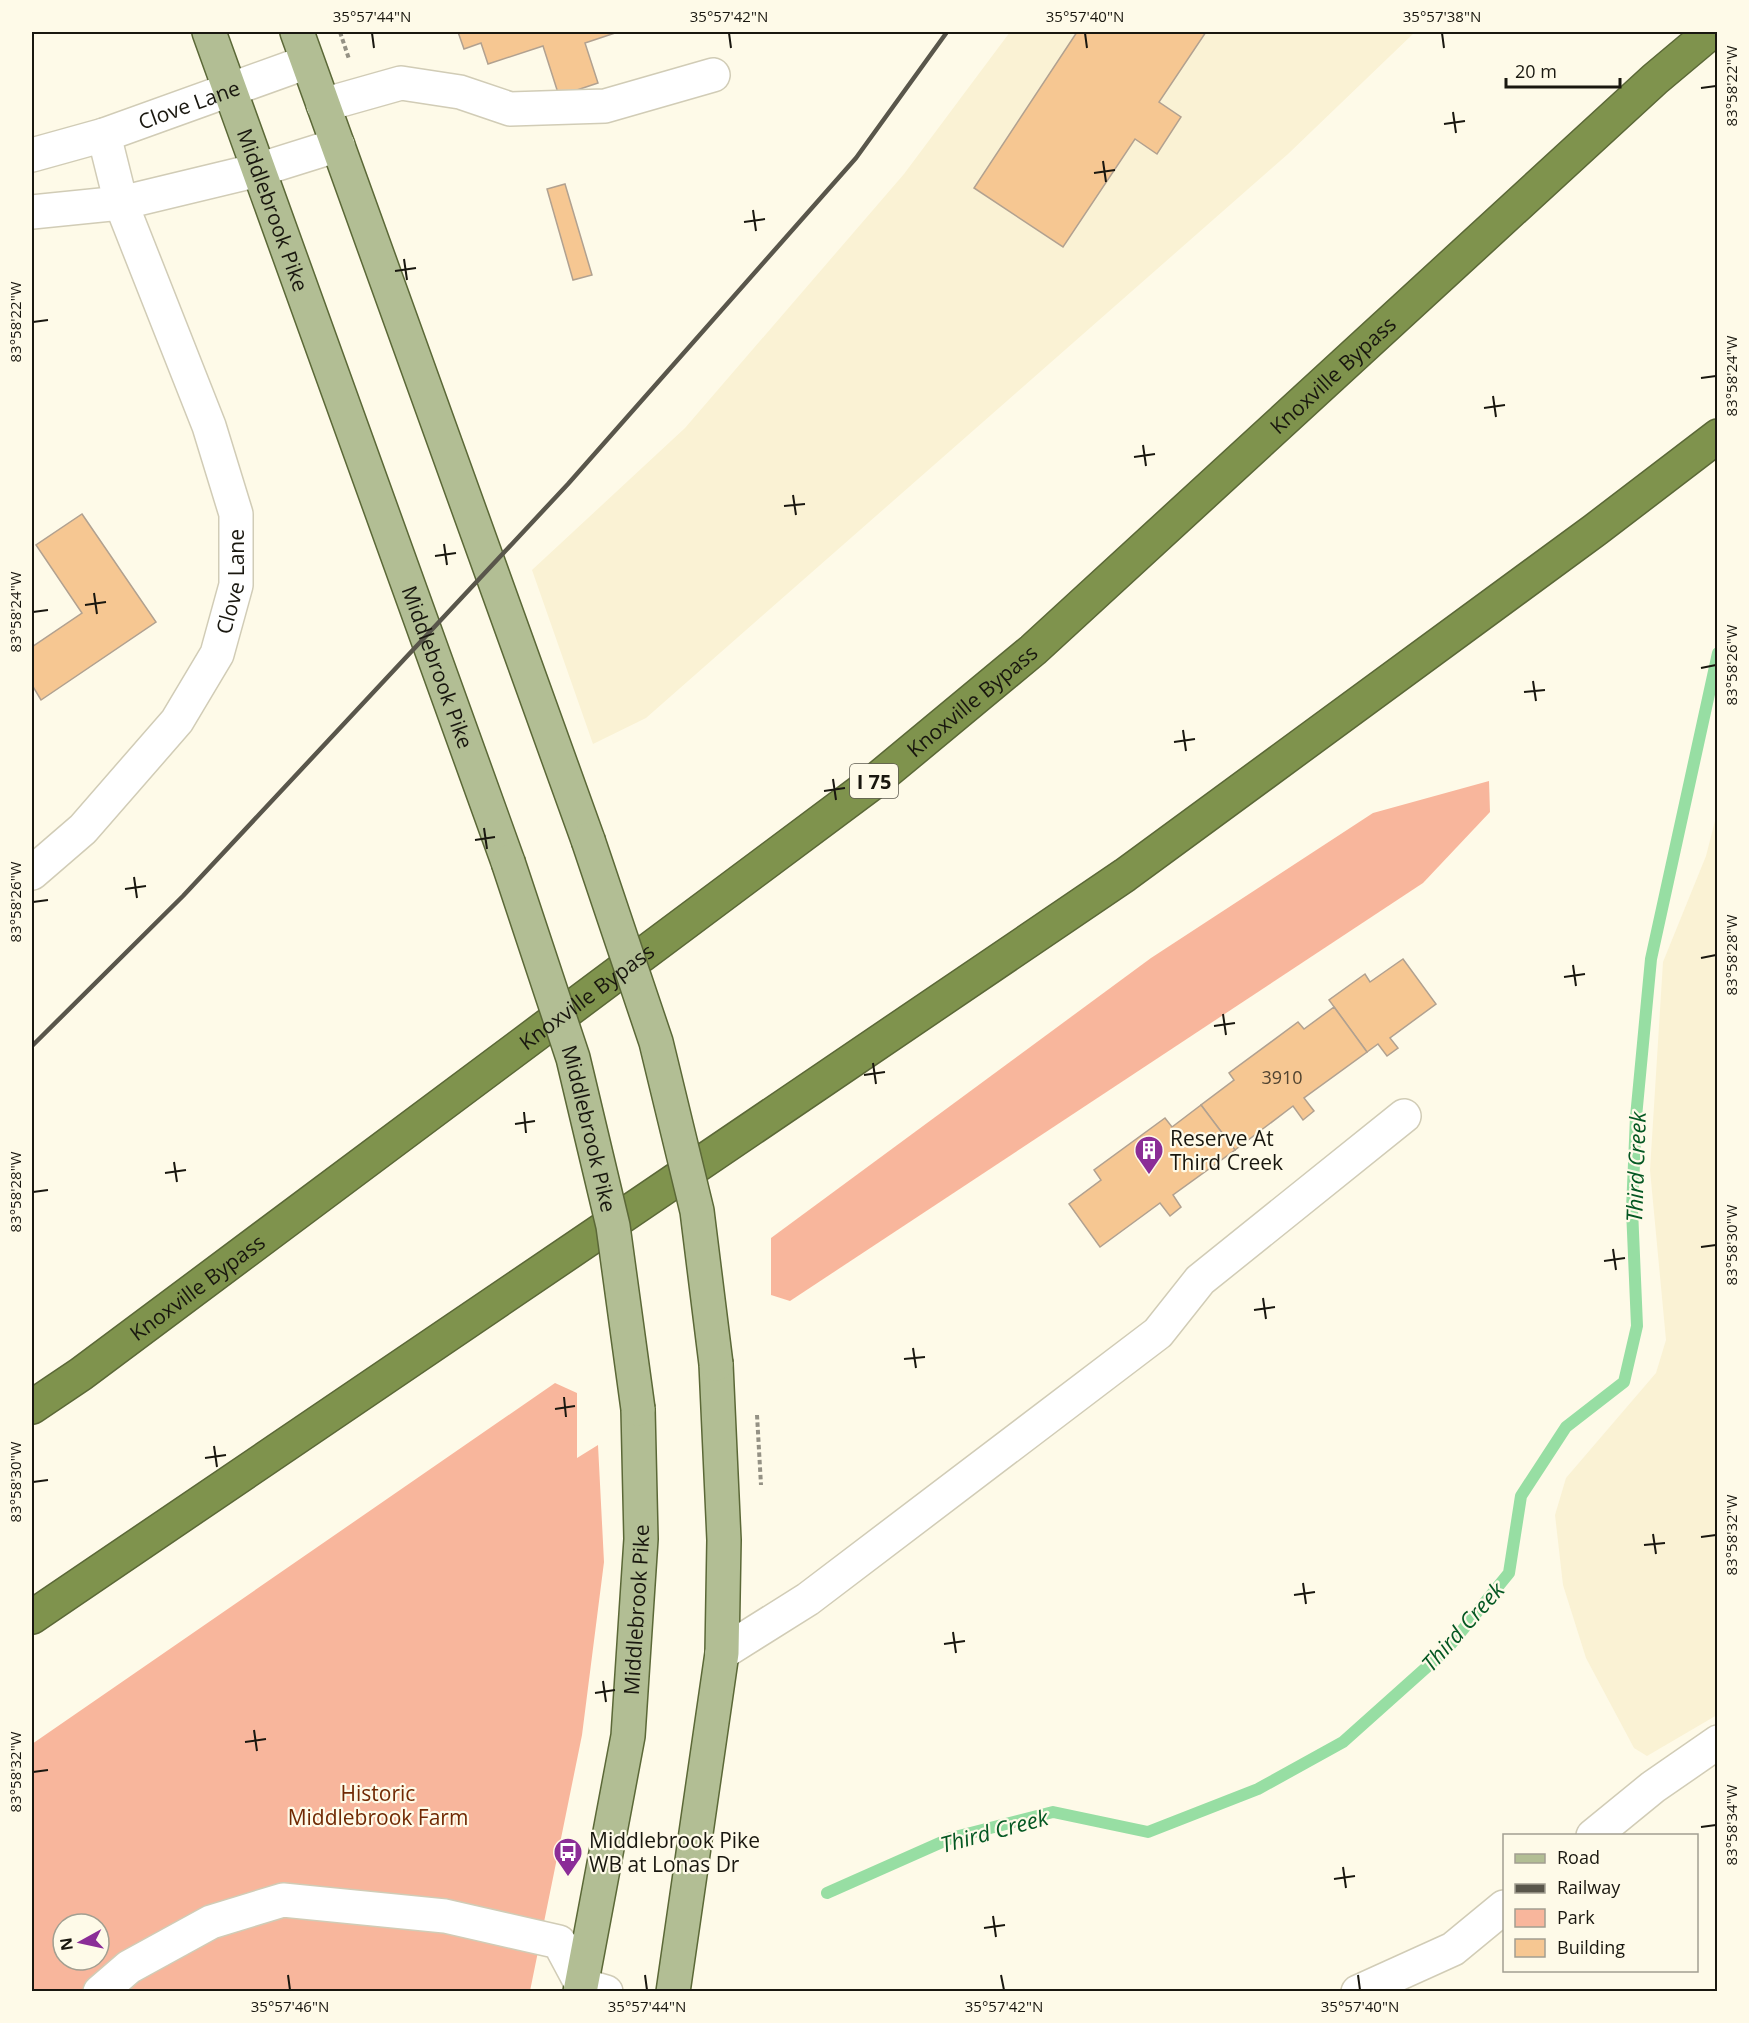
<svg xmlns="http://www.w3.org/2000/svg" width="1749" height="2023" font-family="'Open Sans',sans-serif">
	<rect width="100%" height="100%" fill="#fefae8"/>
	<g fill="#faf2d4">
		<path d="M1010 32H1415L1288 154 646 718 593 744 532 570 685 428 904 174Z"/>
		<path d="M1717 813V1715L1647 1756 1634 1748 1586 1658 1563 1585 1555 1515 1566 1478 1656 1373 1666 1340 1650 1170 1663 962 1706 856Z"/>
	</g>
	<g fill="#f8b69c" fill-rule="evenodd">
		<path d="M1489 781 1490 812 1423 883 790 1301 771 1295V1238L1151 958 1373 813Z"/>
		<path d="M555 1383 577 1393V1458L598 1445 604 1562 582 1735 530 1991H32V1744ZM63 1924H99V1960H63Z"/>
	</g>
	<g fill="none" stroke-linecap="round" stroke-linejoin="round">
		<path stroke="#97dea3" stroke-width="12" d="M827 1893 951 1838 1053 1812 1148 1832 1258 1789 1343 1742 1447 1649 1509 1573 1521 1496 1566 1427 1624 1382 1637 1326 1632 1209 1636 1117 1651 959 1718 653"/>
	</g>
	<g fill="#f6c792" stroke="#b1a190" stroke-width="1.5">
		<path d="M458 32H618L585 43 598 83 559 96 543 46 488 64 481 43 464 49Z"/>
		<path d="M1077 32H1206L1159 102 1181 117 1157 154 1135 139 1063 247 974 188Z"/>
		<path d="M565 184 592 275 573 280 547 189Z"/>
		<path d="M82 514 156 622 41 700 32 685V647L82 613 36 545Z"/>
		<path d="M1403 959 1436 1004 1390 1038 1398 1048 1387 1056 1378 1044 1367 1052 1329 1000 1365 974 1370 982Z"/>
		<path d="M1334 1007 1367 1052 1304 1098 1314 1111 1303 1120 1293 1106 1235 1150 1201 1105 1234 1080 1229 1073 1298 1022 1304 1029Z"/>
		<path d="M1201 1105 1235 1150 1173 1195 1181 1207 1170 1216 1160 1203 1100 1247 1069 1204 1101 1180 1094 1170 1165 1118 1172 1127Z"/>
	</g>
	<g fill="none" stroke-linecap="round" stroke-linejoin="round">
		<g stroke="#d1ccb6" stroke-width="36">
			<g id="minor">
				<path d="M323 105 401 83 460 92 510 109 605 106 713 75"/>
				<path id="s1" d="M32 155 104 135 307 62"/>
				<path d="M32 212 121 203 258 170 338 145"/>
				<path id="s2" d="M32 873 83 829 177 721 217 654 236 585V514L209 426 121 203 104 135"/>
				<path d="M722 1653 808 1599 1158 1333 1200 1280 1404 1116"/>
				<path d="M1593 1836 1653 1787 1718 1742"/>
				<path d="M100 1992 129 1967 211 1922 283 1900 445 1916 559 1942 582 1985 606 1992"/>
				<path d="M1358 1992 1453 1949 1504 1907"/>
			</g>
		</g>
		<g stroke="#5b6837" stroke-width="36">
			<g id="major">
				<path id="s3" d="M209 32 508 862"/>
				<path d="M297 32 588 840"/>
				<path id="s4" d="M580 1992 628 1736 641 1539 638 1409"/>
				<path d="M673 1992 722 1653 724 1540 716 1364"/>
			</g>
		</g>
		<g stroke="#5b6837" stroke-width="36">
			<g id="highway">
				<path id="s5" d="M32 1407 81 1374 875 781 1033 650 1655 79 1711 32"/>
				<path d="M32 1617 1125 875 1595 530 1718 436"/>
			</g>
		</g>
		<g stroke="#949184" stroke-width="4" stroke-dasharray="4.5 3" stroke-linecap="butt">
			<path d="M340 32 349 59"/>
			<path d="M757 1415 761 1485"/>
		</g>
		<use href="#minor" stroke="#fff" stroke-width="33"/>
		<use href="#major" stroke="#b2be94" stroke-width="33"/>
		<use href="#highway" stroke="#7f934d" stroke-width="33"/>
		<path stroke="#59564b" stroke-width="4.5" d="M32 1046 183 896 568 484 856 158 947 32"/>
		<g stroke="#5b6837" stroke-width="36" stroke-linecap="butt">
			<g id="major-bridge">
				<path d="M588 840 656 1042 697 1211 716 1364"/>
				<path id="s6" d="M508 862 573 1058 613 1226 638 1409"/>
			</g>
		</g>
		<use href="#major-bridge" stroke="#b2be94" stroke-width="33"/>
	</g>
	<path fill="none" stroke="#19170f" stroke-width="2" d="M372 33 374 48M729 33 731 48M1085 33 1087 48M1442 33 1444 48M1701 88 1716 86M1453 112 1456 133M1444 124 1465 121M1103 161 1106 182M1094 173 1115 170M753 210 756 231M744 222 765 219M404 259 407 280M395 271 416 268M33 322 48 320M1701 378 1716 376M1493 396 1496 417M1484 408 1505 405M1143 445 1146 466M1134 457 1155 454M793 495 796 515M784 506 805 504M444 544 447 565M435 556 456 553M94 593 97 614M85 605 106 602M33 612 48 610M1701 668 1716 665M1533 681 1536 701M1524 692 1545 690M1183 730 1186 751M1174 742 1195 739M833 779 836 800M824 791 845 788M484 828 487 849M475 840 495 837M134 877 137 898M125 889 146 886M33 902 48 900M1701 958 1716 955M1573 965 1576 986M1564 977 1585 974M1223 1014 1226 1035M1214 1026 1235 1023M873 1063 876 1084M864 1075 885 1072M524 1112 526 1133M515 1124 535 1121M174 1162 177 1182M165 1173 186 1170M33 1192 48 1190M1701 1247 1716 1245M1613 1249 1616 1270M1604 1261 1625 1258M1263 1298 1266 1319M1254 1310 1275 1307M913 1348 916 1368M904 1359 925 1357M564 1397 566 1417M555 1409 575 1406M214 1446 217 1467M205 1458 226 1455M33 1482 48 1480M1653 1534 1656 1554M1701 1537 1716 1535M1644 1545 1665 1543M1303 1583 1306 1604M1294 1595 1315 1592M953 1632 956 1653M944 1644 965 1641M603 1681 606 1702M595 1693 615 1690M254 1730 257 1751M245 1742 266 1739M33 1772 48 1770M1701 1827 1716 1825M1343 1867 1346 1888M1334 1879 1355 1876M993 1916 996 1937M984 1928 1005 1925M288 1975 290 1990M645 1975 647 1990M1001 1975 1004 1990M1358 1975 1360 1990"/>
	<defs>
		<g id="building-pin" transform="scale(1.5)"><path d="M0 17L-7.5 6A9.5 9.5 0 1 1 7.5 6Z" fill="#8b2d97" stroke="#fefae8"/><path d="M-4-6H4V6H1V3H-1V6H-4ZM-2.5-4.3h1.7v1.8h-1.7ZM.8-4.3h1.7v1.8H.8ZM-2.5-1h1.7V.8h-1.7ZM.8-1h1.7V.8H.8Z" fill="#fff"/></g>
		<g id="bus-pin" transform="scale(1.5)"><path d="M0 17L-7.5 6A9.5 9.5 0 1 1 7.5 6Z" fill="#8b2d97" stroke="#fefae8"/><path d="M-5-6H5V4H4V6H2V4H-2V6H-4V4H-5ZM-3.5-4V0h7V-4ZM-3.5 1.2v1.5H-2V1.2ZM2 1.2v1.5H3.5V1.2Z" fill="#fff"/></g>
	</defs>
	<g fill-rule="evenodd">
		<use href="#building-pin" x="1149" y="1150"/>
		<use href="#bus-pin" x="568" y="1852"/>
	</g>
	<g text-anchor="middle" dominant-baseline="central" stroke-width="4.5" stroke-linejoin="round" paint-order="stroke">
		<g font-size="18" fill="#504330">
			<text x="1282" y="1077">3910</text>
		</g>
		<rect fill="#fefae8" stroke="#5e5b50" stroke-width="1.5" x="850" y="764" width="48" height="34" rx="4.5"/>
		<g font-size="20" font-weight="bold" fill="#19170f">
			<text x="874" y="781">I 75</text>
		</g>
		<g font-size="21" fill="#19170f" stroke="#fefae8">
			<text stroke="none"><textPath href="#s1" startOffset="165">Clove Lane</textPath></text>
			<text stroke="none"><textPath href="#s3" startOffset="189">Middlebrook Pike</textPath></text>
			<text stroke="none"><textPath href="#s5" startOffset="1662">Knoxville Bypass</textPath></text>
			<text stroke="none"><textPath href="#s2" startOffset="363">Clove Lane</textPath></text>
			<text stroke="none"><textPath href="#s3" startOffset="675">Middlebrook Pike</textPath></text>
			<text stroke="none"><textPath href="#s5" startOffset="1176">Knoxville Bypass</textPath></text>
			<text stroke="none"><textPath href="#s5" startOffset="690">Knoxville Bypass</textPath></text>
			<text stroke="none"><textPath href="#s6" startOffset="279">Middlebrook Pike</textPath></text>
			<text stroke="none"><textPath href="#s5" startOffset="204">Knoxville Bypass</textPath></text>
			<text stroke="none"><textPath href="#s4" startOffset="387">Middlebrook Pike</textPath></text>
		</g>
		<g font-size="21" fill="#19170f" stroke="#fefae8" text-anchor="start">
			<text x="1170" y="1138">Reserve At<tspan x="1170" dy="24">Third Creek</tspan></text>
			<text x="589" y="1840">Middlebrook Pike<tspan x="589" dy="24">WB at Lonas Dr</tspan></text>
		</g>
		<g font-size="21" fill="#702903" stroke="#fefae8">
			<text x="378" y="1793">Historic<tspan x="378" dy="24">Middlebrook Farm</tspan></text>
		</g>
		<g font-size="22" font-style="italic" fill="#045722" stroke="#fefae8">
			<text transform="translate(1635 1167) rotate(-88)">Third Creek</text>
			<text transform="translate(1462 1626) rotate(-48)">Third Creek</text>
			<text transform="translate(994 1830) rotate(-15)">Third Creek</text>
		</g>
	</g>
	<rect width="1749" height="2023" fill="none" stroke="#fefae8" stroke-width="66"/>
	<rect x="1503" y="1834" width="195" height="138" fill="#fefae8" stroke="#a29f91" stroke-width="1.5"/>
	<rect x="1515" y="1854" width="30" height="9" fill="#b2be94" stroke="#a29f91" stroke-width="1.5"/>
	<text x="1557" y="1864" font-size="18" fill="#19170f">Road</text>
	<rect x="1515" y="1884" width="30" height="9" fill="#59564b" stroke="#a29f91" stroke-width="1.5"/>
	<text x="1557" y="1894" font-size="18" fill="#19170f">Railway</text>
	<rect x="1515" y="1909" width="30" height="18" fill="#f8b69c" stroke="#a29f91" stroke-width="1.5"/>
	<text x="1557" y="1924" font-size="18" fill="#19170f">Park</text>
	<rect x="1515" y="1939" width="30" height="18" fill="#f6c792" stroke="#a29f91" stroke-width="1.5"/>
	<text x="1557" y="1954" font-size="18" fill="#19170f">Building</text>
	<g transform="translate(81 1942) rotate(262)"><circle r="28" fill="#fefae8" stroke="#a29f91" stroke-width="1.5"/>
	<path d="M0-4.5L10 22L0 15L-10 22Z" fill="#8b2d97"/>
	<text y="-9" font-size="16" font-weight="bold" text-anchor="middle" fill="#19170f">N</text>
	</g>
	<path d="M1506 78v9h114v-9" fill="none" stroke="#19170f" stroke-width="3"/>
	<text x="1515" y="78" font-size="18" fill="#19170f" stroke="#fefae8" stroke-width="4.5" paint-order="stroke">20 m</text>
	<rect x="33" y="33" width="1683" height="1957" fill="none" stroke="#19170f" stroke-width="2"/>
	<g font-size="15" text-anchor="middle" fill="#19170f">
		<text x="372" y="22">35°57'44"N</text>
		<text x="729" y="22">35°57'42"N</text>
		<text x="1085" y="22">35°57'40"N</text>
		<text x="1442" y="22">35°57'38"N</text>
		<text transform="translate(1732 86) rotate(-90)" y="5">83°58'22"W</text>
		<text transform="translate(16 322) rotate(-90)" y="5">83°58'22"W</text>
		<text transform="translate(1732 376) rotate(-90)" y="5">83°58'24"W</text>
		<text transform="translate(16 612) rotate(-90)" y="5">83°58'24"W</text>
		<text transform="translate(1732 665) rotate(-90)" y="5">83°58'26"W</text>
		<text transform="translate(16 902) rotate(-90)" y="5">83°58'26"W</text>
		<text transform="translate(1732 955) rotate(-90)" y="5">83°58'28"W</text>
		<text transform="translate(16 1192) rotate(-90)" y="5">83°58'28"W</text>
		<text transform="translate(1732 1245) rotate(-90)" y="5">83°58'30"W</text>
		<text transform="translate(16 1482) rotate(-90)" y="5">83°58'30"W</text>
		<text transform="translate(1732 1535) rotate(-90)" y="5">83°58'32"W</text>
		<text transform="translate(16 1772) rotate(-90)" y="5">83°58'32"W</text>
		<text transform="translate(1732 1825) rotate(-90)" y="5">83°58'34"W</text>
		<text x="290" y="2012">35°57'46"N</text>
		<text x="647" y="2012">35°57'44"N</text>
		<text x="1004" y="2012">35°57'42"N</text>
		<text x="1360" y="2012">35°57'40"N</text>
	</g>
</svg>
